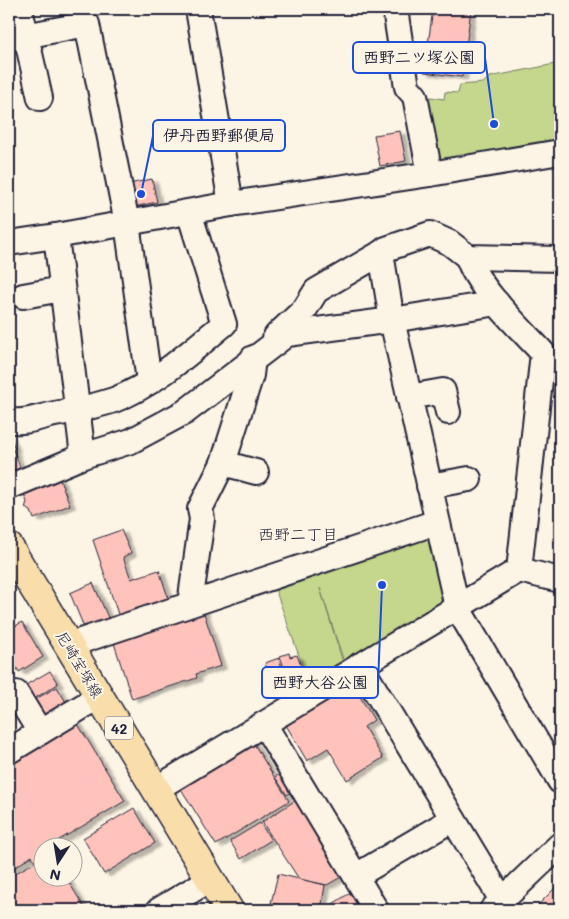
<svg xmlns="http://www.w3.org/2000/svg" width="569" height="919" font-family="Mali,'Klee One',sans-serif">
	<defs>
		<filter id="shadow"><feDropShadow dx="5.5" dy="3" stdDeviation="1" flood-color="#0004"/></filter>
	</defs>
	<rect width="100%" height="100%" fill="#fcf5e5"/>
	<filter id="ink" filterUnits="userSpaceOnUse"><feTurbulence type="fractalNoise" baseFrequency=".02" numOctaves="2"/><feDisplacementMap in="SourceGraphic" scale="10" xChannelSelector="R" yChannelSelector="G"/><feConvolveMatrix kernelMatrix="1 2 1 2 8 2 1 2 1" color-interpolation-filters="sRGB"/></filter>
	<g filter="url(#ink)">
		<g fill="#c4d78c" stroke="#737c64">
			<path d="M560 63V148L437 167 423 96 444 99 445 92 458 93 460 85 483 83 490 77Z"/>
			<path d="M431 530 448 599 346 668 320 588 345 669 311 689 274 586Z"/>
		</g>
		<g fill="#ffc3bb" stroke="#22223b" filter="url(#shadow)">
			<path d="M433 9H471L462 77 424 72Z"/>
			<path d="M400 131 406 161 380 166 374 135Z"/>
			<path d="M152 179 157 202 129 208 124 185Z"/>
			<path d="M9 434 15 449 9 452Z"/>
			<path d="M14 451 21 470 9 477V453Z"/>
			<path d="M58 475 70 505 34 519 31 511 25 508 27 502 22 489Z"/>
			<path d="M121 530 131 553 123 557 131 579 159 570 169 600 119 617 93 540Z"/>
			<path d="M93 583 110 622 85 630 70 593Z"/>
			<path d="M203 610 221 666 196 674 197 678 132 699 113 640Z"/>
			<path d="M22 622 43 657 19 672 9 655V630Z"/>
			<path d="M289 653 290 657 297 655 305 677 295 680 294 677 288 679 280 656Z"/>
			<path d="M279 658 287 687 274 692 265 663Z"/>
			<path d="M50 671 58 684 32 700 24 686Z"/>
			<path d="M353 685 374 720 364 727 383 758 347 780 328 748 307 761 286 725Z"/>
			<path d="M57 687 69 707 46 720 34 700Z"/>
			<path d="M76 721 125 801 49 846H42V876H65L86 910H9V877L35 862 32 856 9 871V761Z"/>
			<path d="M251 739 289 801 216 845 178 784Z"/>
			<path d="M283 772 295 790 287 795 275 777Z"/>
			<path d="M296 800 341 877 327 885 299 879 262 822Z"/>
			<path d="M134 808 155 843 104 874 83 838Z"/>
			<path d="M260 823 271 840 241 859 230 841Z"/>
			<path d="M278 874 325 885 322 904 304 910 271 903Z"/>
			<path d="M560 883V910H543L538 905Z"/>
			<path d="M353 891 360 901 345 910H330L328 907Z"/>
		</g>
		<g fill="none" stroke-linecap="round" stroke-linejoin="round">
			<g stroke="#22223b" stroke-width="28">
				<g id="minor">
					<path d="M20 9 40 98"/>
					<path d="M198 9 231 204"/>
					<path d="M395 9 407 87 415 96 430 174"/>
					<path d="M9 39 87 24 127 223 149 381"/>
					<path d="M56 236 83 456"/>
					<path d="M9 243 56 236 231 204 430 174 560 152"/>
					<path d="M560 259 468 257 450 243 430 234 386 249 381 253 392 320 457 607 560 781"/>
					<path d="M23 296 62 289"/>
					<path d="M275 338 278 334 305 309 316 291 381 253"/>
					<path d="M409 397 443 391 448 412"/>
					<path d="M9 420C21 424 38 418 50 415 71 411 93 407 114 400 156 384 190 352 224 324L189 212"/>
					<path d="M223 463 256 472"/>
					<path d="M429 486 469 479"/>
					<path d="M9 487 83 456 131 441 185 412 287 334 392 320 497 303"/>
					<path d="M519 570 560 580"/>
					<path d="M190 604 202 519 200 509 223 463 251 375 253 358"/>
					<path d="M69 645 437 522"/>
					<path d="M360 665 502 900"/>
					<path d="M16 693 40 732"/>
					<path d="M264 724 376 910"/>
					<path d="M9 751 100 696"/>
					<path d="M156 789 519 570 543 353C521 329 477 288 468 257"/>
					<path d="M356 876 453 819"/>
					<path d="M159 910 211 879"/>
					<path d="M492 910 560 845"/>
				</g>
			</g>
			<g stroke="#22223b" stroke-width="31">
				<path id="major" d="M9 547 229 910"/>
			</g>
			<use href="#minor" stroke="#fcf5e5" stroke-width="24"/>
			<use href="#major" stroke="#f9deab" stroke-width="28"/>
		</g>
	</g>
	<g text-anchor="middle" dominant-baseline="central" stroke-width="4" stroke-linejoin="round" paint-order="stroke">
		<rect fill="#fcf5e5" stroke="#63616e" stroke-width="1" x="105" y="716.5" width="28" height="23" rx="4"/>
		<g font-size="14" font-weight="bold" fill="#22223b">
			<text x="119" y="728">42</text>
		</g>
		<g font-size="15" fill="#22223b" stroke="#fcf5e5">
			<text transform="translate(80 664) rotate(59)">尼崎宝塚線</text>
		</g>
		<g font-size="16" fill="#22223b" stroke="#fcf5e5">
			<text x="298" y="533">西野二丁目</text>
		</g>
	</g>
	<path fill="none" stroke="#1d4ed8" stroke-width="2" d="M494 124L485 58M141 194L153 136M382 585L378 683"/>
	<g fill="#1d4ed8" stroke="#fcf5e5" stroke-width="2">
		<circle cx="494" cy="124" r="5"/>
		<circle cx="141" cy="194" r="5"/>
		<circle cx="382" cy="585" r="5"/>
	</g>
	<g fill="#fcf5e5" stroke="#1d4ed8" stroke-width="2">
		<rect x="353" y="42" width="132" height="31" rx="5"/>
		<rect x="153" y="120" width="132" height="31" rx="5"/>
		<rect x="262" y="667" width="116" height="31" rx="5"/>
	</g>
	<g font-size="16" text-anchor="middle" font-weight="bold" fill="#22223b">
		<text x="419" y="63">西野二ツ塚公園</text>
		<text x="219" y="141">伊丹西野郵便局</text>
		<text x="320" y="688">西野大谷公園</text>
	</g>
	<rect width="569" height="919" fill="none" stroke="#fcf5e5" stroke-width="30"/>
	<rect x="15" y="15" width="539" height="889" fill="none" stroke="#22223b" stroke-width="2" filter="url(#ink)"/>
	<g transform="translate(58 862) rotate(192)"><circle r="24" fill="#fcf5e5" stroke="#a5a1a1"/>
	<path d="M0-4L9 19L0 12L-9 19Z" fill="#22223b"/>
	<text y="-8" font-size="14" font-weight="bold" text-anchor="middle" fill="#22223b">N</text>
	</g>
</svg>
